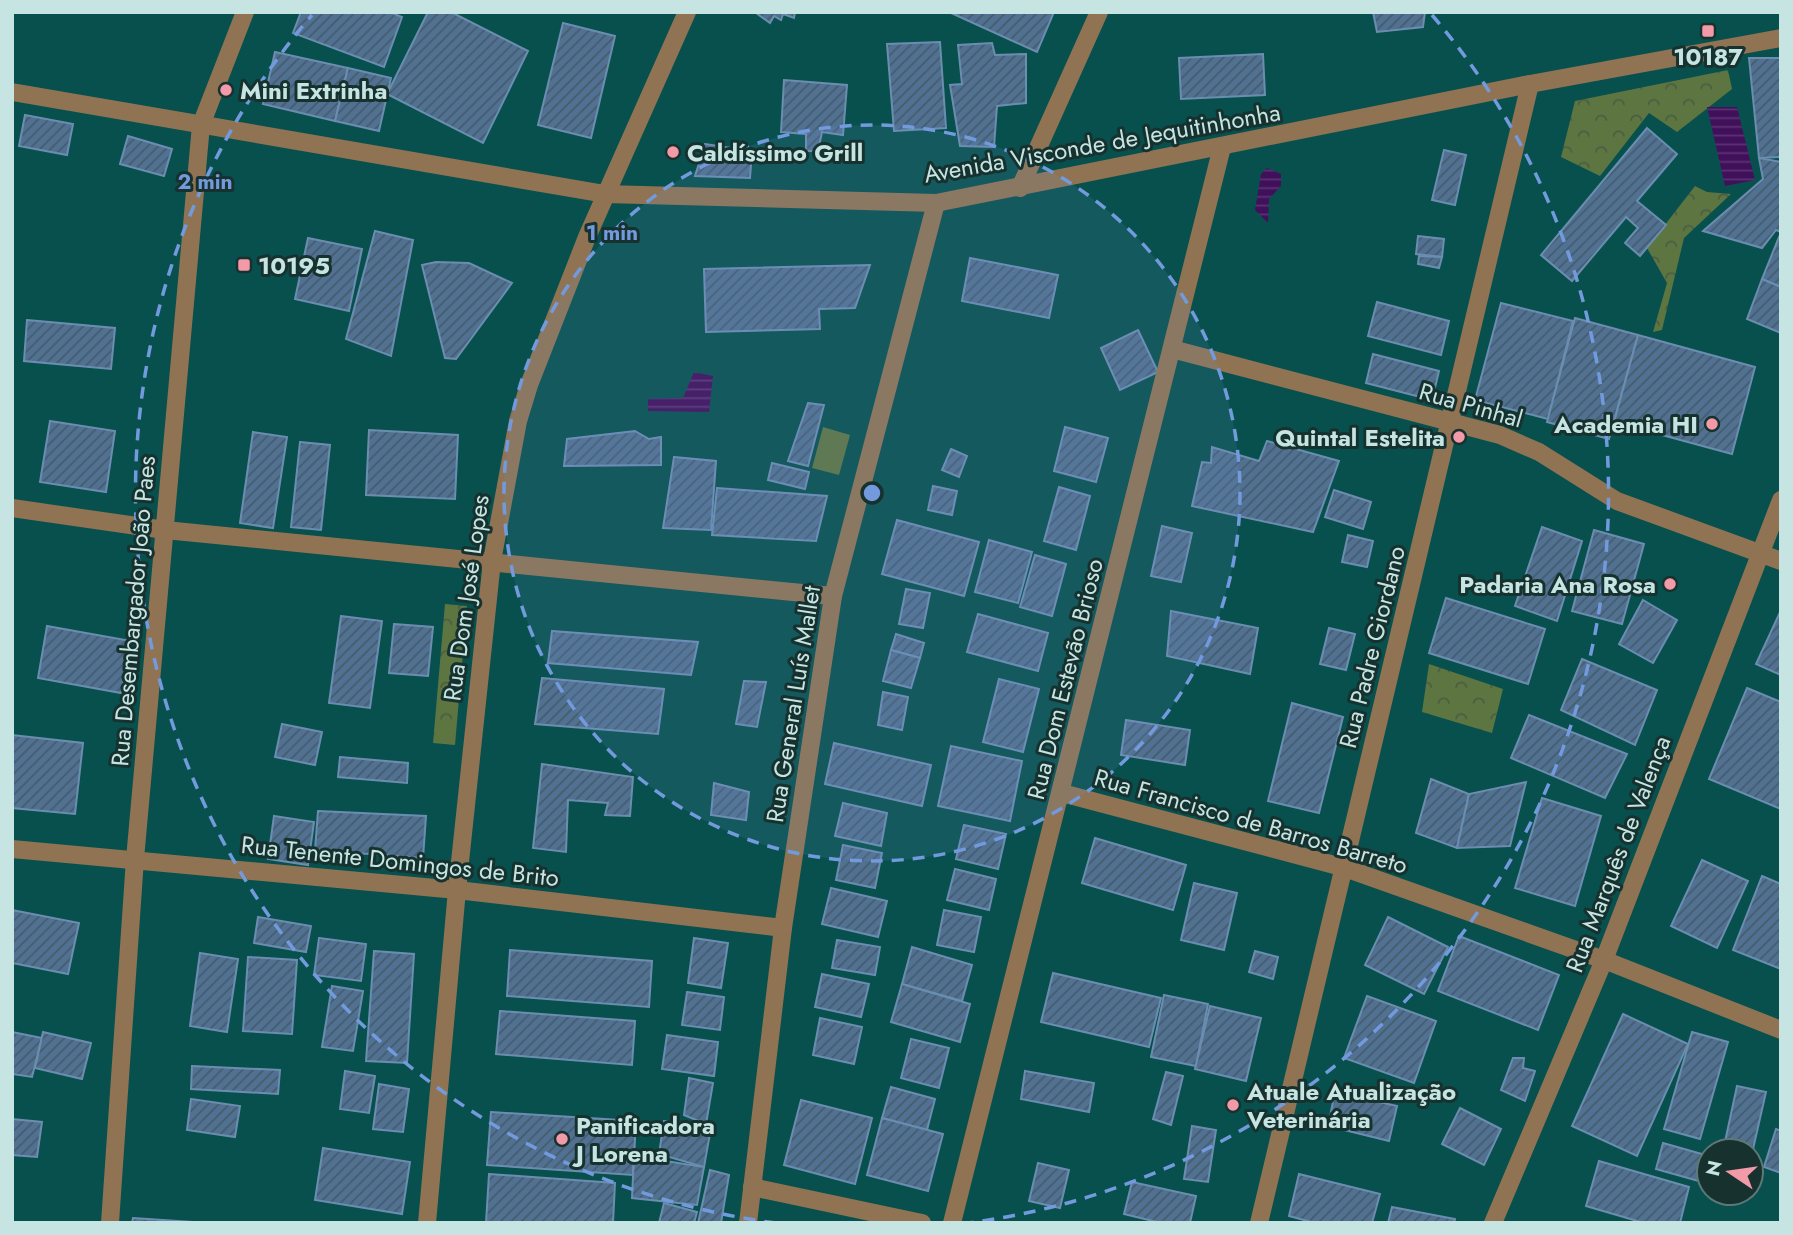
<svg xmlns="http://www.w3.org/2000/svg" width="1793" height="1235" font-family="Jost,sans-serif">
	<defs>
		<pattern id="forest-crowns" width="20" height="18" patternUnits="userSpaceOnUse" patternTransform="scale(1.75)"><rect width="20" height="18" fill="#5c7541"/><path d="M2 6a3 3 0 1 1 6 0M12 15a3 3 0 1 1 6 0" fill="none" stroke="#4c5d42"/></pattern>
		<pattern id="water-rules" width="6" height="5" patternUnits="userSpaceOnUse" patternTransform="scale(1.75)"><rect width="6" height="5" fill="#40105b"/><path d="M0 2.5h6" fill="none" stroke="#5a3372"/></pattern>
		<pattern id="building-hatch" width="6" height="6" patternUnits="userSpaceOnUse" patternTransform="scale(1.75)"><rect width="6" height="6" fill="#507192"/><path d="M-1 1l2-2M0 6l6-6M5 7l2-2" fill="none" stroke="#465b6b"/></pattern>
	</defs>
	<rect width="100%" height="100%" fill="#07504d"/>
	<g fill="url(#forest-crowns)">
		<path d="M1728 70 1732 89 1677 132 1649 113 1600 176 1561 157 1575 101Z"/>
		<path d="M1695 186 1707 192 1731 194 1684 238 1662 330 1653 332 1667 283 1647 248Z"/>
		<path d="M445 604 467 606 455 745 433 743Z"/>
		<path d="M1429 664 1503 689 1492 733 1422 712Z"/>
	</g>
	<path fill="#5c7541" d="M823 427 850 435 839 475 812 468Z"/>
	<g fill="url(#water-rules)">
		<path d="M1707 107H1737L1755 180 1725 186Z"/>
		<path d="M1267 168 1281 174V186L1269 199 1268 223 1255 210 1261 174Z"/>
		<path d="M694 372 713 376 709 412 648 411V399L683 398Z"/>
	</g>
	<g fill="url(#building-hatch)" stroke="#6b8db0" stroke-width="2">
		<path d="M301 12H390L402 17 384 67 293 33Z"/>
		<path d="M428 12H451L528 51 483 143 387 94Z"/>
		<path d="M795 12 794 18 783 14 781 20 774 16 770 23 756 13Z"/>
		<path d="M949 12H1054L1037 52Z"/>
		<path d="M1373 12H1425L1423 27 1377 32Z"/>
		<path d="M563 23 615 36 591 138 538 125Z"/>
		<path d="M940 42 946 128 894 131 887 44Z"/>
		<path d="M992 43 995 55 1026 54V103L997 106 994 147 960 146 950 85 962 84 958 45Z"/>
		<path d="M275 52 348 68 335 121 263 104Z"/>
		<path d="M1263 54 1265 95 1181 99 1179 58Z"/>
		<path d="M1749 58H1781V157L1759 158Z"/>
		<path d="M348 68 391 78 379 131 335 121Z"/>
		<path d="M784 80 847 85 843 135 822 132 818 151H806V134L781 132Z"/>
		<path d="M25 115 73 124 67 155 19 146Z"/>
		<path d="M1647 128 1677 154 1637 201 1666 225 1640 256 1625 243 1638 228 1626 217 1572 281 1541 255Z"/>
		<path d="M128 136 172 149 164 176 120 164Z"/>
		<path d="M705 144 752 151 750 178 695 176Z"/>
		<path d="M1444 150 1466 155 1455 205 1432 200Z"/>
		<path d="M1759 158 1781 162V232L1776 230 1762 248 1703 231 1763 179Z"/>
		<path d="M375 231 413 240 391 356 346 339Z"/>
		<path d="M1418 236 1444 239 1442 257 1416 254Z"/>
		<path d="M1779 237 1781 238V287L1762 279Z"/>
		<path d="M308 238 362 249 349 311 295 299Z"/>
		<path d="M1419 256 1442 257 1439 268 1418 264Z"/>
		<path d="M970 258 1058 275 1049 318 962 301Z"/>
		<path d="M436 262 469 263 512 283 456 359 445 358 422 265Z"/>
		<path d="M870 265 855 308 819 309 820 329 706 332 704 269Z"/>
		<path d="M1762 279 1781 287V333L1747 319Z"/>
		<path d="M1377 302 1449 321 1441 355 1368 336Z"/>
		<path d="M1501 303 1573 321 1548 419 1475 400Z"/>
		<path d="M1575 318 1638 335 1609 439 1547 422Z"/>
		<path d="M27 320 115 328 111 369 24 361Z"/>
		<path d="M1138 330 1158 372 1120 390 1101 348Z"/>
		<path d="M1638 335 1755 367 1732 454 1614 422Z"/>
		<path d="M1373 354 1439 371 1432 400 1366 383Z"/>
		<path d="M808 403 824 405 808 466 788 461Z"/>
		<path d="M50 421 115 431 106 492 40 482Z"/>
		<path d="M1065 427 1108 438 1096 482 1054 471Z"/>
		<path d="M369 430 458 435 455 499 366 495Z"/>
		<path d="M635 431 649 439 661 437V465L564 466 567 439Z"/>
		<path d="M253 432 287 437 273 528 240 523Z"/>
		<path d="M1267 441 1339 461 1313 532 1192 506 1202 462 1211 463 1212 447 1259 461Z"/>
		<path d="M300 442 330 445 321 530 291 527Z"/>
		<path d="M951 449 967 456 959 477 942 470Z"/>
		<path d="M674 457 716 461 711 530 663 528Z"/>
		<path d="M772 463 809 472 805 489 768 480Z"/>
		<path d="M933 486 957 491 952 515 928 510Z"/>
		<path d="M1059 487 1090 496 1076 550 1044 541Z"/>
		<path d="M717 488 827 496 816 541 712 535Z"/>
		<path d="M1334 490 1371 502 1363 529 1325 517Z"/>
		<path d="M897 520 979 542 964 596 882 574Z"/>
		<path d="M1162 526 1192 533 1181 582 1151 576Z"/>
		<path d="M1542 527 1582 541 1557 621 1515 606Z"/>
		<path d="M1594 530 1644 544 1622 624 1572 611Z"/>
		<path d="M1348 535 1373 541 1367 567 1342 562Z"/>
		<path d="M989 540 1032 552 1018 603 975 592Z"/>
		<path d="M1035 555 1066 564 1052 616 1020 607Z"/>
		<path d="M906 589 930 593 923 628 899 624Z"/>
		<path d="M1446 598 1545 629 1528 684 1429 653Z"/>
		<path d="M1643 600 1677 620 1653 663 1619 644Z"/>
		<path d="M1781 610V675L1756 664Z"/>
		<path d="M1171 611 1258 628 1250 674 1167 656Z"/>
		<path d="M978 614 1048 633 1038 671 967 652Z"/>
		<path d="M341 616 382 621 370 708 329 703Z"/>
		<path d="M394 624 433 627 428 676 389 673Z"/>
		<path d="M47 626 131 641 121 693 38 678Z"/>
		<path d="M1329 628 1355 634 1346 670 1320 664Z"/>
		<path d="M552 631 698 642 691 675 548 663Z"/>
		<path d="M896 634 924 643 920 658 891 650Z"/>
		<path d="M891 650 920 658 911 688 883 681Z"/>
		<path d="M1582 659 1657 690 1635 745 1561 710Z"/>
		<path d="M542 678 664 689 658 734 535 724Z"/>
		<path d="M999 679 1039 689 1023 752 983 742Z"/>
		<path d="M744 681 766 682 757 727 736 724Z"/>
		<path d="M1747 688 1781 702V809L1709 779Z"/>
		<path d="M883 692 908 697 902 730 878 725Z"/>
		<path d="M1292 703 1343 717 1319 813 1268 801Z"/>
		<path d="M1529 715 1627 754 1605 798 1511 758Z"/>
		<path d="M1126 720 1190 730 1185 765 1121 755Z"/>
		<path d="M282 724 322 732 315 765 275 757Z"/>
		<path d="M12 735 83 743 75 814 12 808Z"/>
		<path d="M834 743 931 765 922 806 825 784Z"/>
		<path d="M951 746 1022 761 1010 821 938 806Z"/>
		<path d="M340 757 408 763 407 783 338 777Z"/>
		<path d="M542 764 633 777 630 816 605 815 608 803 568 800 566 852 533 848Z"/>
		<path d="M1431 779 1469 794 1457 848 1416 833Z"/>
		<path d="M1526 782 1510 846 1457 848 1469 794Z"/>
		<path d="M714 783 749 792 746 820 711 815Z"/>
		<path d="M1542 798 1601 816 1575 906 1515 888Z"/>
		<path d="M843 803 887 813 881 846 835 836Z"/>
		<path d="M318 811 426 816 423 858 315 850Z"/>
		<path d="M274 816 314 822 308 865 268 859Z"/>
		<path d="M964 825 1006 834 998 869 956 859Z"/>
		<path d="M1095 838 1186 865 1173 910 1082 883Z"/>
		<path d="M843 845 882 853 875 888 836 880Z"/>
		<path d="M1702 860 1748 881 1717 948 1671 926Z"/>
		<path d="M955 869 996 879 989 910 947 900Z"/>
		<path d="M1762 876 1781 884V969L1733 950Z"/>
		<path d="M1194 883 1237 893 1224 950 1181 940Z"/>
		<path d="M831 888 887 901 878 937 822 924Z"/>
		<path d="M12 910 79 923 68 974 12 963Z"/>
		<path d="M944 910 981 917 974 952 937 945Z"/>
		<path d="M258 917 311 926 306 952 254 943Z"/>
		<path d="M1388 917 1448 947 1424 994 1365 965Z"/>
		<path d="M1459 936 1559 975 1538 1030 1438 991Z"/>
		<path d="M319 938 366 944 361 981 314 975Z"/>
		<path d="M694 938 728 943 721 988 688 983Z"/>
		<path d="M837 940 880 947 875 975 832 968Z"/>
		<path d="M912 947 972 965 962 1001 902 984Z"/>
		<path d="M510 950 652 961 649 1007 507 996Z"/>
		<path d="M374 951 414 954 407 1063 366 1061Z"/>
		<path d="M1255 951 1278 957 1273 979 1249 972Z"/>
		<path d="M200 953 238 959 227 1032 190 1026Z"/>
		<path d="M248 957 297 960 292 1034 243 1031Z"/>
		<path d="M1053 973 1161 998 1149 1047 1041 1022Z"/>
		<path d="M822 974 869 984 861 1017 815 1007Z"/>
		<path d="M902 984 970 1004 960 1042 891 1022Z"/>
		<path d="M332 986 363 991 353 1051 322 1047Z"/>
		<path d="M687 992 724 997 720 1030 682 1025Z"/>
		<path d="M1164 995 1208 1004 1196 1066 1151 1057Z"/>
		<path d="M1367 996 1436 1021 1414 1083 1344 1058Z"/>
		<path d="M1210 1006 1261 1018 1246 1081 1195 1069Z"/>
		<path d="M500 1011 635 1021 632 1065 496 1054Z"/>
		<path d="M1623 1014 1688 1044 1637 1156 1572 1126Z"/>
		<path d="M820 1018 862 1027 854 1064 813 1055Z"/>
		<path d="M12 1032 42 1038 32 1077 12 1074Z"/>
		<path d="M43 1032 91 1043 82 1079 35 1068Z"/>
		<path d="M1692 1032 1728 1042 1700 1139 1664 1129Z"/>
		<path d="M667 1035 718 1042 714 1076 662 1069Z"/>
		<path d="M911 1039 949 1048 939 1088 901 1078Z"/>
		<path d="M1513 1058H1524L1523 1068 1535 1071 1525 1101 1501 1090Z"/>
		<path d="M192 1066 280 1070 278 1094 191 1089Z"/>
		<path d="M345 1071 375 1076 369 1113 340 1109Z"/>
		<path d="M1025 1071 1094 1083 1089 1112 1021 1099Z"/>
		<path d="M1166 1072 1183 1076 1171 1125 1153 1119Z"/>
		<path d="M689 1078 713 1083 706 1124 684 1115Z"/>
		<path d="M379 1084 409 1089 403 1132 373 1129Z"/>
		<path d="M1737 1086 1766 1092 1751 1158V1151H1723Z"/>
		<path d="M891 1087 935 1099 927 1130 882 1118Z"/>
		<path d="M1335 1092 1397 1106 1389 1141 1328 1126Z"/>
		<path d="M191 1099 240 1106 235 1137 187 1130Z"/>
		<path d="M801 1100 872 1118 855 1184 784 1165Z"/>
		<path d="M1460 1108 1501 1129 1484 1165 1442 1144Z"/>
		<path d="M491 1112 636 1121 633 1175 487 1165Z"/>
		<path d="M882 1118 943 1134 928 1191 867 1175Z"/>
		<path d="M12 1119 42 1122 37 1157 12 1155Z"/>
		<path d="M664 1121 706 1124 711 1128 704 1167 659 1154Z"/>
		<path d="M1192 1126 1216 1130 1208 1182 1184 1179Z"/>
		<path d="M1776 1129 1781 1131V1173L1764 1167Z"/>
		<path d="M1663 1143 1709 1156V1184L1656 1169Z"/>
		<path d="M323 1148 410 1162 402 1214 315 1200Z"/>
		<path d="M634 1156 704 1167 697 1205 632 1198Z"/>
		<path d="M1599 1161 1689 1187 1680 1223H1644L1586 1206Z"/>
		<path d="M1038 1163 1069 1170 1060 1208 1029 1201Z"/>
		<path d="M710 1170 729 1175 721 1223H698Z"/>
		<path d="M489 1174 615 1183 613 1223H486Z"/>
		<path d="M1299 1174 1380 1194 1372 1223H1315L1289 1216Z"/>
		<path d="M1132 1182 1196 1196 1190 1223H1161L1124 1214Z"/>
		<path d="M664 1203 697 1212 694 1223H659Z"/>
		<path d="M1392 1207 1455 1219 1454 1223H1388Z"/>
		<path d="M133 1218 208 1223H132Z"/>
	</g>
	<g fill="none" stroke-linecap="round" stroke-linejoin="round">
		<g stroke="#8f7353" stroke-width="18">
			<path d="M12 92 605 194 936 203 1530 84 1781 38"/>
			<path d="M1020 188 1099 12"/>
			<path d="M1172 349 1500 435 1539 452 1617 501 1781 561"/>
			<path d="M12 508 165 530 833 596"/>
			<path d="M1062 793 1342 867 1604 960 1781 1030"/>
			<path d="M12 849 457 890 783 928"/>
			<path d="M752 1187 922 1223"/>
			<path d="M110 1223 135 859 201 125 245 12"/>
			<path d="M427 1223 457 890 492 561 518 421 529 385 587 237 687 12"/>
			<path d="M748 1223 783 928 833 596 936 203"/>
			<path d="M952 1223 1222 147"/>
			<path d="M1259 1223C1348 843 1443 464 1530 84"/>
			<path d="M1493 1223 1604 960 1781 500"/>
		</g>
	</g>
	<circle cx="872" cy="493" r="368" fill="#729add" fill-opacity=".12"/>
	<g fill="none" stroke="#729add" stroke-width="3.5" stroke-dasharray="12 9">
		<circle cx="872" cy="493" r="368"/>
		<path d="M776 1223A736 736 0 0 1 312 15M1432 15A736 736 0 0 1 968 1223"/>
	</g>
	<g fill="#f39aa8" stroke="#17312f" stroke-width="2.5">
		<rect x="1701" y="24" width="14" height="14" rx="3.5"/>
		<circle cx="226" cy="90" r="7"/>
		<circle cx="673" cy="152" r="7"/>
		<rect x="237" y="258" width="14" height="14" rx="3.5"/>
		<circle cx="1712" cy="424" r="7"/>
		<circle cx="1459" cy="437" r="7"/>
		<circle cx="1670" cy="584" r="7"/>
		<circle cx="1233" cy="1105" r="7"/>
		<circle cx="562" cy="1139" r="7"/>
	</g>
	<g text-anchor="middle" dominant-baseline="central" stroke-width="6" stroke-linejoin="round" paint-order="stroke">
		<g font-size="24" font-weight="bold" fill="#c6e5e2" stroke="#17312f" text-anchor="start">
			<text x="1708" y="56" text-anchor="middle">10187</text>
			<text x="240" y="90">Mini Extrinha</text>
			<text x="687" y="152">Caldíssimo Grill</text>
			<text x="258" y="265">10195</text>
			<text x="1698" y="424" text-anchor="end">Academia HI</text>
			<text x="1445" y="437" text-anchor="end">Quintal Estelita</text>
			<text x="1656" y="584" text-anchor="end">Padaria Ana Rosa</text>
			<text x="1247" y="1091">Atuale Atualização<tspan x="1247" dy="28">Veterinária</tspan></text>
			<text x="576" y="1125">Panificadora<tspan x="576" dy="28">J Lorena</tspan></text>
		</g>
		<g font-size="24" fill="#c6e5e2" stroke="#17312f">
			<text transform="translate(1102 143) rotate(-10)">Avenida Visconde de Jequitinhonha</text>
			<text transform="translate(1471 405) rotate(16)">Rua Pinhal</text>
			<text transform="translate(466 598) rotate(-82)">Rua Dom José Lopes</text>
			<text transform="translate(133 611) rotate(-85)">Rua Desembargador João Paes</text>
			<text transform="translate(1372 647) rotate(-76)">Rua Padre Giordano</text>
			<text transform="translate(1065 679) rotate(-76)">Rua Dom Estevão Brioso</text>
			<text transform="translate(793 704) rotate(-81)">Rua General Luís Mallet</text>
			<text transform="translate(1251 821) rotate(16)">Rua Francisco de Barros Barreto</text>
			<text transform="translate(1618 854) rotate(-69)">Rua Marquês de Valença</text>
			<text transform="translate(400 861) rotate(6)">Rua Tenente Domingos de Brito</text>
		</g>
	</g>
	<circle cx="872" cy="493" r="10" fill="#729add" stroke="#17312f" stroke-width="3.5"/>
	<g font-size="21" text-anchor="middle" font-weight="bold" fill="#729add" stroke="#17312f" stroke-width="6" stroke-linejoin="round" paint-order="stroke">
		<text x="205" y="189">2 min</text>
		<text x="612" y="240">1 min</text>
	</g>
	<rect width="1793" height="1235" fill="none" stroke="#c6e5e2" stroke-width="28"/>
	<g transform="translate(1730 1172) rotate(283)"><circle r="33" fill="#17312f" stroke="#5d7977" stroke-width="2"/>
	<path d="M0-5L12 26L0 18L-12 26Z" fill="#f39aa8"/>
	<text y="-10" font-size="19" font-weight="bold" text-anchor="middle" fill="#c6e5e2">N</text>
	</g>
</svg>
